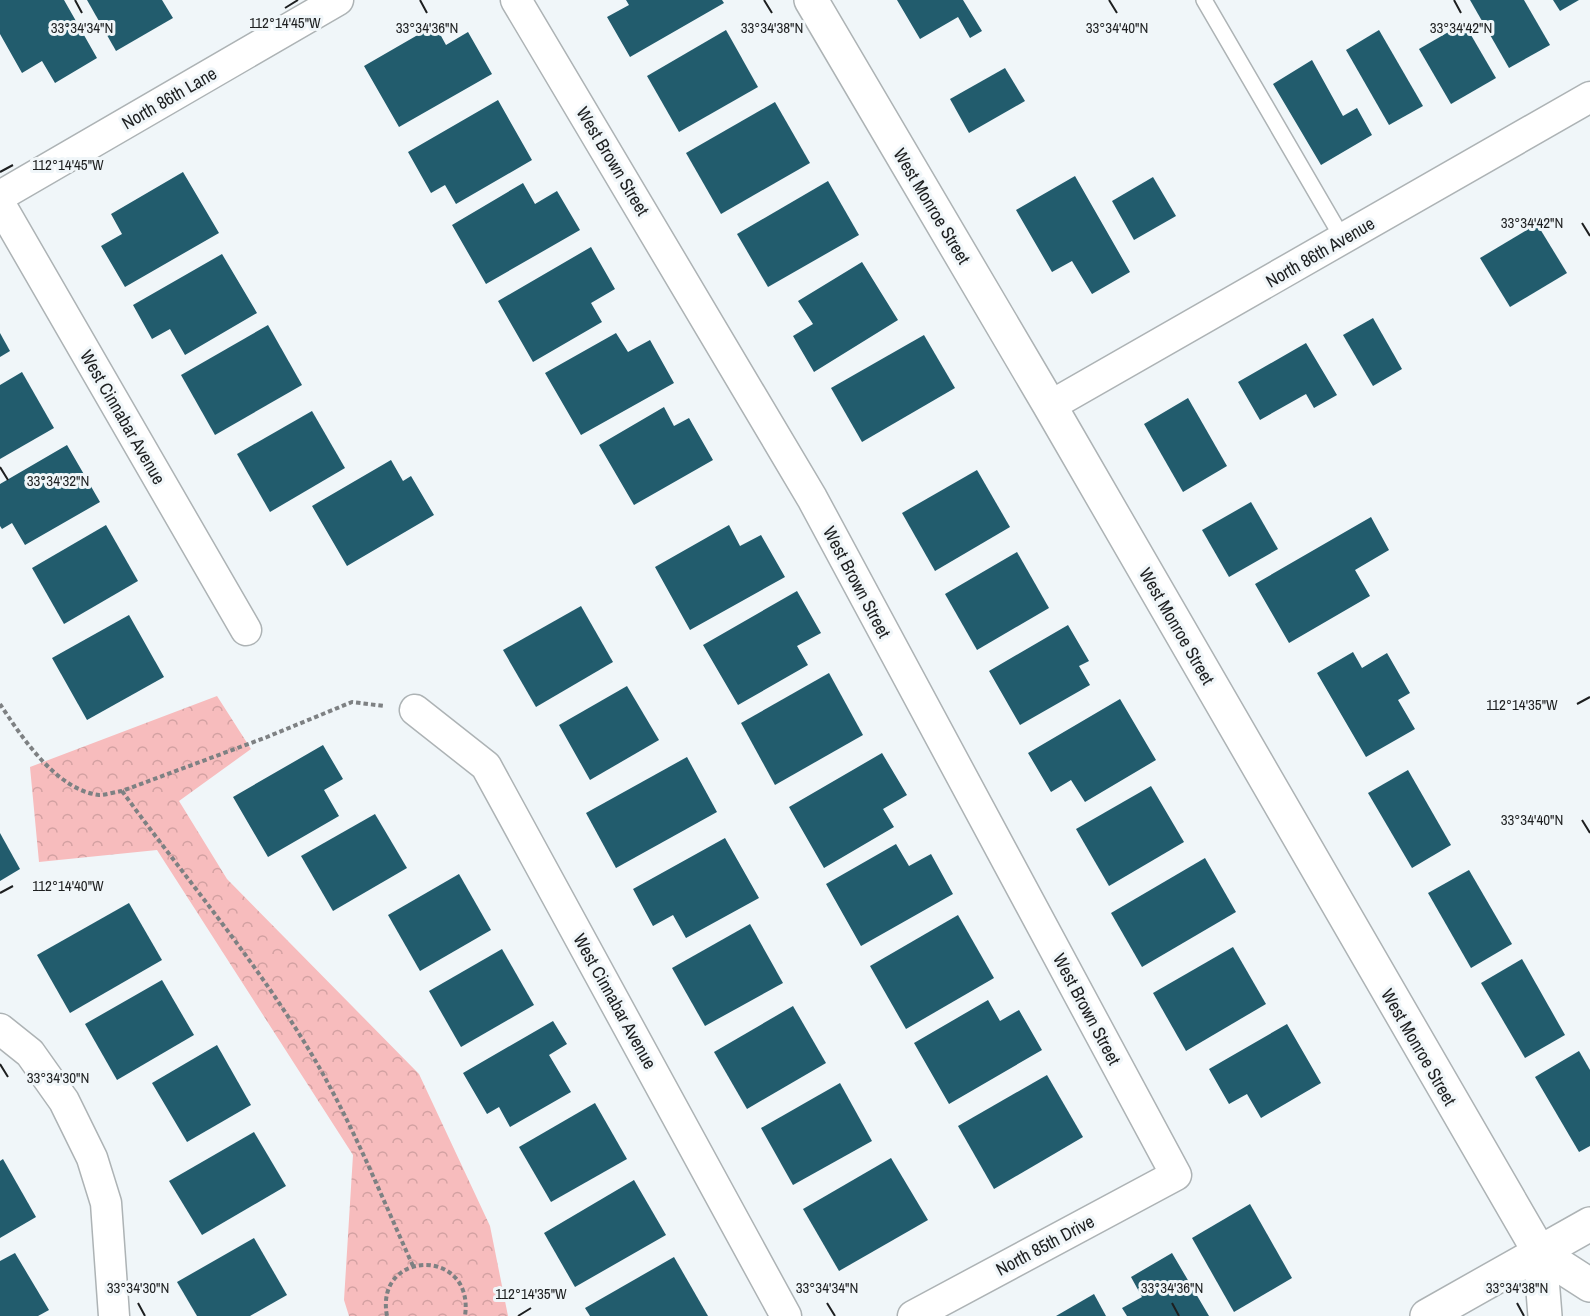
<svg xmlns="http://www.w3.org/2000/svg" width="1590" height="1316" font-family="'Archivo Narrow',sans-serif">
	<defs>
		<pattern id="park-crowns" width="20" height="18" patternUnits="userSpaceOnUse" patternTransform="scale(1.5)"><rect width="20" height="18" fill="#f7bcbd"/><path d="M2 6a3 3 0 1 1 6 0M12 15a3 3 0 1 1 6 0" fill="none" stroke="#d3a1a2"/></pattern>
	</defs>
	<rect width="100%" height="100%" fill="#f0f6f9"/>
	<path fill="url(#park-crowns)" d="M217 696 251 749 179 801 227 879 419 1074 490 1226 508 1316H349L344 1300 353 1155 157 850 39 862 30 767Z"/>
	<g fill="#225c6d">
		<path d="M0 0H64L97 58 55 83 42 61 22 73 0 34Z"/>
		<path d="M87 0H162L173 18 116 51Z"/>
		<path d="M626 0H722L724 3 630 57 607 17 629 5Z"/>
		<path d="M897 0H963L982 31 970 38 958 17 920 39Z"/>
		<path d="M1470 0H1524L1550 45 1509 68Z"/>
		<path d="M1553 0H1579L1560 11Z"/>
		<path d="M1464 23 1496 78 1451 104 1419 49Z"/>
		<path d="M435 25 446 45 468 32 492 74 399 127 364 66Z"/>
		<path d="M726 30 758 87 679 132 647 76Z"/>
		<path d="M1379 30 1423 106 1389 125 1346 50Z"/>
		<path d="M1312 60 1343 116 1357 108 1372 135 1321 165 1273 84Z"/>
		<path d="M1005 68 1025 101 969 133 950 99Z"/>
		<path d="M498 100 532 160 456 204 445 185 431 193 408 152Z"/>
		<path d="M775 102 810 163 721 214 686 153Z"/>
		<path d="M183 172 219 233 125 287 101 246 122 234 111 214Z"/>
		<path d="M1075 176 1130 272 1092 294 1072 261 1052 272 1016 210Z"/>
		<path d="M1153 177 1176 216 1134 240 1112 201Z"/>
		<path d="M828 181 859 235 768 287 737 234Z"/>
		<path d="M523 183 535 204 557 191 580 230 486 284 452 225Z"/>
		<path d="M1537 224 1567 273 1510 307 1480 258Z"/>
		<path d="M591 247 615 289 591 303 602 322 533 362 498 301Z"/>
		<path d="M222 254 257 313 185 355 170 329 152 339 133 305Z"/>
		<path d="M862 262 898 320 814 372 793 336 813 324 798 301Z"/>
		<path d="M1373 318 1402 369 1373 386 1343 335Z"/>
		<path d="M268 325 302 385 215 435 181 375Z"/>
		<path d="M0 333 10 351 0 357Z"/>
		<path d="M616 333 628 352 650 340 674 383 581 435 545 373Z"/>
		<path d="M924 335 955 388 862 442 831 388Z"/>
		<path d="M1306 343 1337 395 1314 408 1306 394 1260 420 1238 382Z"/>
		<path d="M22 372 54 428 0 459V385Z"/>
		<path d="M1188 398 1227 466 1183 492 1144 424Z"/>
		<path d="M664 407 674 426 689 418 713 460 634 505 599 445Z"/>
		<path d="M312 411 345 468 270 512 237 454Z"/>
		<path d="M67 445 100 502 25 545 12 523 2 529 0 526V484Z"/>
		<path d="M391 460 403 481 411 476 434 515 347 566 312 506Z"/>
		<path d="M977 470 1010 527 935 571 902 513Z"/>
		<path d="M1251 502 1278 549 1229 577 1202 530Z"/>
		<path d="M1371 517 1389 550 1355 570 1370 596 1289 643 1255 584Z"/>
		<path d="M106 525 138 581 64 624 32 568Z"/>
		<path d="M729 525 740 546 761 535 785 577 690 630 655 567Z"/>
		<path d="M1017 552 1049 608 977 650 945 594Z"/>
		<path d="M797 591 821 633 797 646 808 665 738 705 703 645Z"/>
		<path d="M581 606 613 662 536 707 503 650Z"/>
		<path d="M129 615 164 677 87 720 52 658Z"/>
		<path d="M1068 625 1089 661 1079 666 1090 685 1020 725 989 671Z"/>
		<path d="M1353 652 1362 668 1387 653 1410 693 1398 700 1415 729 1366 757 1317 673Z"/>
		<path d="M829 673 863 735 775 785 741 723Z"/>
		<path d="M627 686 659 740 590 780 559 725Z"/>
		<path d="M1120 699 1156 760 1085 802 1071 780 1051 792 1028 753Z"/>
		<path d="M323 745 343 779 324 790 339 816 268 857 233 797Z"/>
		<path d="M882 753 907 795 883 809 894 827 824 868 789 807Z"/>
		<path d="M687 757 717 812 616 868 586 813Z"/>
		<path d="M1408 770 1451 845 1412 868 1368 793Z"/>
		<path d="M1151 786 1184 842 1109 886 1076 829Z"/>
		<path d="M375 814 407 868 333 911 301 856Z"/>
		<path d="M0 833 20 869 0 881Z"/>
		<path d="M725 838 759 898 686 938 673 915 653 926 633 889Z"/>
		<path d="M896 844 909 866 931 854 953 894 861 946 826 884Z"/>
		<path d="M1205 858 1236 912 1142 967 1111 913Z"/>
		<path d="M1469 870 1512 944 1471 968 1428 893Z"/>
		<path d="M459 874 491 930 420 971 388 915Z"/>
		<path d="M129 903 162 960 70 1013 37 955Z"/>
		<path d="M958 915 994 978 906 1029 870 966Z"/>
		<path d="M750 924 783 983 705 1026 672 968Z"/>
		<path d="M1233 947 1266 1004 1186 1051 1153 993Z"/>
		<path d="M502 949 534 1005 461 1047 429 991Z"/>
		<path d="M1522 959 1565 1035 1525 1058 1481 983Z"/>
		<path d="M162 980 194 1035 117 1080 85 1024Z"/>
		<path d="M988 1000 1000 1021 1019 1010 1042 1050 949 1104 914 1043Z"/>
		<path d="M793 1006 826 1063 747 1109 714 1052Z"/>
		<path d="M553 1021 567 1044 549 1055 571 1092 510 1127 499 1107 487 1114 463 1073Z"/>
		<path d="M1287 1024 1321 1083 1261 1118 1247 1094 1229 1104 1209 1069Z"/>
		<path d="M217 1045 251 1105 187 1142 152 1083Z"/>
		<path d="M1579 1051 1590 1070V1146L1579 1152 1535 1077Z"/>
		<path d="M1047 1075 1083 1137 994 1189 958 1126Z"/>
		<path d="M840 1083 872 1141 793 1185 761 1128Z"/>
		<path d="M595 1103 627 1159 551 1202 519 1147Z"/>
		<path d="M254 1132 286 1186 202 1235 169 1181Z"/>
		<path d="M891 1158 928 1220 839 1271 803 1209Z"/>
		<path d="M3 1159 36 1217 0 1238V1161Z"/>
		<path d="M634 1180 666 1235 575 1287 544 1233Z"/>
		<path d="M1250 1204 1292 1278 1234 1312 1192 1238Z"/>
		<path d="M254 1238 287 1295 250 1316H197L177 1282Z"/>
		<path d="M15 1253 49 1310 38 1316H0V1261Z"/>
		<path d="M1172 1253 1209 1316H1127L1122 1308 1142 1297 1131 1277Z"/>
		<path d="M674 1257 708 1316H590L585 1308Z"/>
		<path d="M1094 1294 1106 1316H1056Z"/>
	</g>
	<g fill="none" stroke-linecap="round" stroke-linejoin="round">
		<g stroke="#adb3b5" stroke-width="18">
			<path id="lane" d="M1204 0 1343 239"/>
		</g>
		<g stroke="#adb3b5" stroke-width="33">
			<g id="street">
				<path d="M516 0 812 498 1176 1175 913 1316"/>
				<path d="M0 196 338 0"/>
				<path d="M0 204 246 630"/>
				<path d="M1050 406 1590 97"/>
				<path d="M415 710 486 766 786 1316"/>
				<path d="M0 1029 30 1053 64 1101 92 1158 106 1203 114 1316"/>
			</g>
		</g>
		<g stroke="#adb3b5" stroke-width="36">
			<g id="secondary">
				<path d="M811 0 1050 406 1540 1253 1590 1285"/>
				<path d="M1540 1253 1545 1316"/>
				<path d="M1427 1316 1590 1224"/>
			</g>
		</g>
		<g stroke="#7e8183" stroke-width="4" stroke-dasharray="4.5 3" stroke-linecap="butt">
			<path d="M0 704C21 736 56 790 99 795 105 795 115 792 122 791L267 737 352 702 384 706"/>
			<path d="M122 791C183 875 252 956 306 1045 349 1115 379 1191 413 1266"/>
			<path d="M387 1316C374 1249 475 1247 465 1316"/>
		</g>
		<use href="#lane" stroke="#fff" stroke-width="15"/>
		<use href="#street" stroke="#fff" stroke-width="30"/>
		<use href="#secondary" stroke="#fff" stroke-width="33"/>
	</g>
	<path fill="none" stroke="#1d1f20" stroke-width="2" d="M75 0 82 13M420 0 427 13M764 0 772 13M1109 0 1117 13M1454 0 1461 13M285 8 298 0M0 172 13 165M1582 223 1590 236M0 467 8 480M1577 704 1590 697M1582 820 1590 833M0 893 13 886M0 1064 8 1077M138 1303 145 1316M827 1303 835 1316M1172 1303 1179 1316M1517 1303 1524 1316M518 1316 531 1308"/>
	<g text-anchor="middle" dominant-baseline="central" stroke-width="6" stroke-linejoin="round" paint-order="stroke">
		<g font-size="18" fill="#1d1f20" stroke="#f0f6f9">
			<text transform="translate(169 98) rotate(-30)">North 86th Lane</text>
			<text transform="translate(613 161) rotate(59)">West Brown Street</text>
			<text transform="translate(932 206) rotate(59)">West Monroe Street</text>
			<text transform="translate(1320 252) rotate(-30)">North 86th Avenue</text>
			<text transform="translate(123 417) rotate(60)">West Cinnabar Avenue</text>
			<text transform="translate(857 582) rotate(62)">West Brown Street</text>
			<text transform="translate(1177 626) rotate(60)">West Monroe Street</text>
			<text transform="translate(615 1001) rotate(61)">West Cinnabar Avenue</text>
			<text transform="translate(1087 1009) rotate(62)">West Brown Street</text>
			<text transform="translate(1419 1047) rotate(60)">West Monroe Street</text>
			<text transform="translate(1045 1245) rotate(-28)">North 85th Drive</text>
		</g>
	</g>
	<g font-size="15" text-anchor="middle" fill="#1d1f20" stroke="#f0f6f9" stroke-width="6" stroke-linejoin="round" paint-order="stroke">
		<text x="285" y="28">112°14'45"W</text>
		<text x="82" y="33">33°34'34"N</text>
		<text x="427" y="33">33°34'36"N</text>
		<text x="772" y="33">33°34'38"N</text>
		<text x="1461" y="33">33°34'42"N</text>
		<text x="1117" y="33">33°34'40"N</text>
		<text x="68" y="170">112°14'45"W</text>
		<text x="1532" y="228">33°34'42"N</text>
		<text x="58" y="486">33°34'32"N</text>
		<text x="1522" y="710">112°14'35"W</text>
		<text x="1532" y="825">33°34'40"N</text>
		<text x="68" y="891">112°14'40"W</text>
		<text x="58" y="1083">33°34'30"N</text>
		<text x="138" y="1293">33°34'30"N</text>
		<text x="827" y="1293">33°34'34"N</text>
		<text x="1172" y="1293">33°34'36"N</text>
		<text x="1517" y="1293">33°34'38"N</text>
		<text x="531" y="1299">112°14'35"W</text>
	</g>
</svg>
